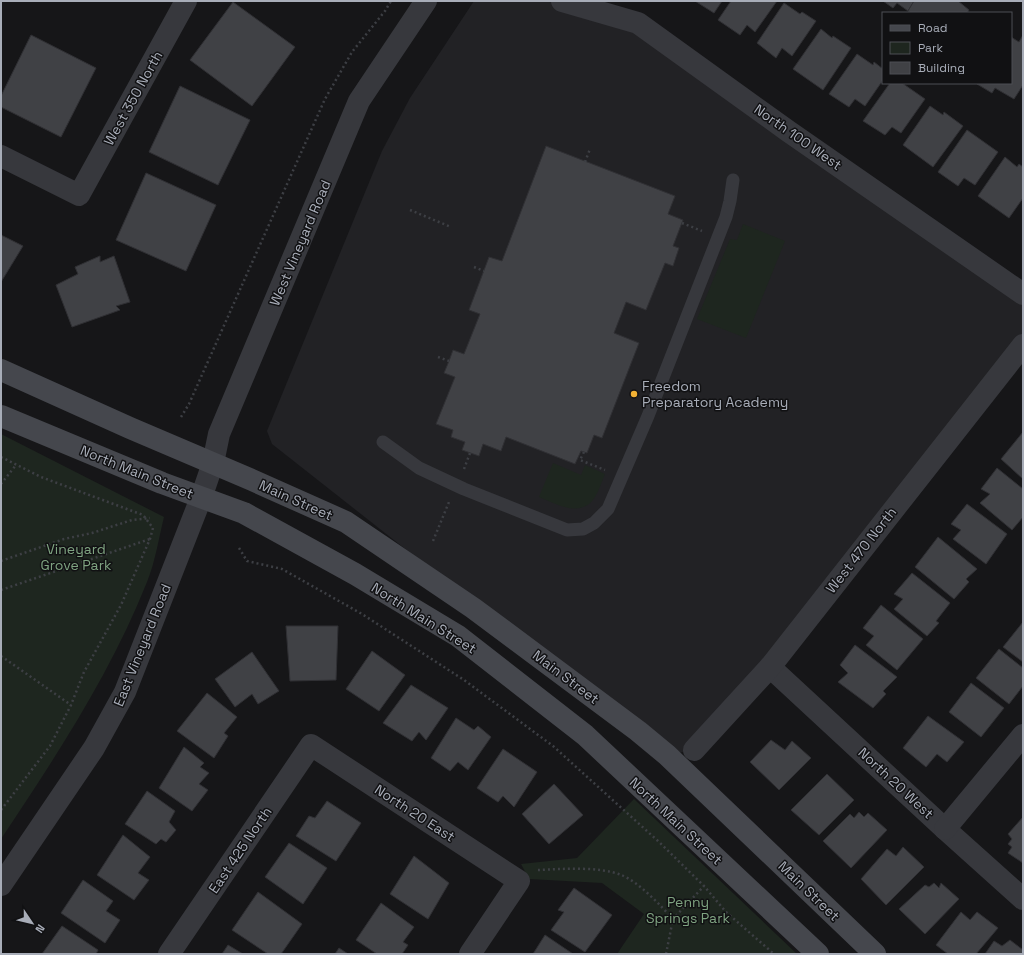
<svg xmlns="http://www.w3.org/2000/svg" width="1024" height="955" font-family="'Space Grotesk',sans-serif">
	<rect width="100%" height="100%" fill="#161618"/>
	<path fill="#222225" d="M474 1H539L571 4 638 23 1023 294V345L694 750 667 755 272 444 267 431 382 151 410 98Z"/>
	<g fill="#1e261f">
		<path d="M743 224 785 241 746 338 697 319 730 239 737 240Z"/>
		<path d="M1 434 164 517C159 537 155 563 147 582 111 673 55 758 1 839Z"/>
		<path d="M553 463 581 475 585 465 605 474C602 481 596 500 589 504 574 515 554 503 539 497Z"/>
		<path d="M634 799 797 954H617L644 914 602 883 529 879 521 864 577 858Z"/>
	</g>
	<g fill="#404145" stroke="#303034">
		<path d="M695 1H722L714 13Z"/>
		<path d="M731 1H777L755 32 747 25 740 35 718 20Z"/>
		<path d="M883 1H914L908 11 897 3 893 8Z"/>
		<path d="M914 1H958L969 10 967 13H911L908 11Z"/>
		<path d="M233 2 295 47 252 106 190 60Z"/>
		<path d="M784 3 800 14 802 12 816 21 792 56 782 48 776 58 757 43Z"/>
		<path d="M821 29 832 38 833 36 851 48 823 90 793 69Z"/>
		<path d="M31 35 96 68 61 137 1 107V96Z"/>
		<path d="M1023 35V85L1014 99 995 88 992 93 977 84 1011 83V37L1019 42Z"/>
		<path d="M857 54 873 65 874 62 883 69V80L865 106 855 99 849 107 829 94Z"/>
		<path d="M890 83H902L925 99 901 133 892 127 885 135 863 121Z"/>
		<path d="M180 86 250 120 218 185 149 152Z"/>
		<path d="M930 106 943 115 944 112 963 126 933 167 903 145Z"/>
		<path d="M967 130 998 152 975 185 964 178 958 186 938 172Z"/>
		<path d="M546 146 675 196 668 214 683 220 673 246 679 248 673 266 665 263 646 310 626 302 614 333 639 343 602 438 594 435 587 453 581 451 575 464 506 437 501 451 483 444 479 456 462 450 465 442 451 437 453 430 436 424 455 377 444 373 449 361 453 350 464 354 480 314 469 310 489 257 502 261Z"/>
		<path d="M1005 157 1017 167 1019 164 1023 167V198L1009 218 978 196Z"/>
		<path d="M146 173 216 205 186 271 116 240Z"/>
		<path d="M1 235 23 246 1 282Z"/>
		<path d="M100 256V262L114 256 130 302 116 306 120 310 72 327 56 285 78 274 75 267Z"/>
		<path d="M1023 432V479L1001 459Z"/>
		<path d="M997 468 1023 489V517L1012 530 980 503 990 494 981 489Z"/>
		<path d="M967 504 1007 534 986 564 953 539 961 530 951 524Z"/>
		<path d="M938 537 977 569 966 579 969 582 954 599 915 567Z"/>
		<path d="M912 573 950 603 936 621 939 623 927 636 894 609 903 599 894 594Z"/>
		<path d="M881 605 923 639 897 670 866 645 874 636 863 628Z"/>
		<path d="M1023 622V662L1003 647Z"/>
		<path d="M286 626H338L336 680 290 681Z"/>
		<path d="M855 645 897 677 883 691 886 694 873 708 838 682 848 673 840 665Z"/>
		<path d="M999 649 1023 668V686L1009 704 976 678Z"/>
		<path d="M372 651 405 675 379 711 346 689Z"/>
		<path d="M252 652 279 691 258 704 252 694 235 707 215 679Z"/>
		<path d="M971 683 1004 708 981 737 949 712Z"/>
		<path d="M411 685 448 708 426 740 419 732 412 741 383 723Z"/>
		<path d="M207 693 237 717 224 733 228 736 214 758 177 731Z"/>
		<path d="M928 716 964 742 947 762 937 754 926 767 903 748Z"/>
		<path d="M456 718 474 730 478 726 491 737 468 770 458 762 450 771 431 758Z"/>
		<path d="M771 740 785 750 792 741 811 758 779 790 750 762Z"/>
		<path d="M184 747 204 763 200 767 209 773 199 784 208 790 192 811 159 788Z"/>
		<path d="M503 749 537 772 514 807 503 796 498 802 477 788Z"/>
		<path d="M827 774 854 800 819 835 791 810Z"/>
		<path d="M554 784 583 815 549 844 522 814Z"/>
		<path d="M147 791 175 811 169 822 176 830 166 842 161 839 156 844 125 824Z"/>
		<path d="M327 801 361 823 336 861 296 836 309 816 315 818Z"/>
		<path d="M859 812 864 817 868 813 887 830 851 868 823 841 850 814 854 818Z"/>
		<path d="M1023 817V863L1008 853 1012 847 1008 844 1012 839 1008 834Z"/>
		<path d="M123 835 150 857 138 873 149 880 134 900 97 875Z"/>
		<path d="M289 843 327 868 303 904 265 877Z"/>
		<path d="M903 847 924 867 886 905 861 879 887 849 896 856Z"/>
		<path d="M414 856 449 883 428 919 390 894Z"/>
		<path d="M83 880 113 901 106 911 120 920 105 943 61 913Z"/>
		<path d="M934 883 939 888 941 883 959 899 925 934 899 909 925 885 929 887Z"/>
		<path d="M574 888 612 915 585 952 551 930 564 912 558 910Z"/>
		<path d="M258 892 302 924 281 954H268L232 930Z"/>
		<path d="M381 903 414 927 403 942 408 945 402 954H377L356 940Z"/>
		<path d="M961 912 970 920 977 912 998 928 976 954H948L936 945Z"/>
		<path d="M62 926 98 950 96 954H42Z"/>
		<path d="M545 935 573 954H533Z"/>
		<path d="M1010 940 1023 950V954H985L994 941 1002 946Z"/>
		<path d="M228 945 243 954H222Z"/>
		<path d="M339 948 348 954H335Z"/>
	</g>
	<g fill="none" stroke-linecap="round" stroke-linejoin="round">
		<g stroke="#3d3f44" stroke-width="2.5" stroke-dasharray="2 3" stroke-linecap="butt">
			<path d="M585 162 590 149"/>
			<path d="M410 210 451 227"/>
			<path d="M682 223 702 231"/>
			<path d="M474 267 484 271"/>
			<path d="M438 357 449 361"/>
			<path d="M181 417 189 404 325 99 352 52 385 11 391 1"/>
			<path d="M584 452 580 460 605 470"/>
			<path d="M1 457 41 477 143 515 153 528 150 539 121 605 84 672 71 705 50 746 1 810"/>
			<path d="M464 469 470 453"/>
			<path d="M1 484 16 465"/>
			<path d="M433 541 449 502"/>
			<path d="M239 548 247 561 282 569 362 614 464 680 553 746 658 841 704 886 726 912 774 954"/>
			<path d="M1 561 64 539 92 533 132 520 150 518"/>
			<path d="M1 590 150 539"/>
			<path d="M1 656 71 705"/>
			<path d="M538 870C562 869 599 866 621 875 638 881 661 906 673 919"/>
			<path d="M666 954 673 919 704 886"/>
		</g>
		<path stroke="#37383d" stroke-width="13" d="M383 442 419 468 464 489 567 530 583 529 594 523 608 509 648 416 726 217 730 201 733 180"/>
		<g stroke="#37383d" stroke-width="22">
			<path d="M562 1 638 23 788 131 1023 294"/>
			<path d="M1 156 79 195 186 1"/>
			<path d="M770 667 945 829 1023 899"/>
			<path d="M694 750 770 667 1023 345"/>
			<path d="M945 829 1023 735"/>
			<path d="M169 954 311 745 519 881 470 954"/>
		</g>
		<path stroke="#37383d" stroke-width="22" d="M1 885 94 748 125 692 201 498 213 463 219 434 359 101 426 1"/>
		<g stroke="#45474d" stroke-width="22">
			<path d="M1 370 130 428 252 480 346 522 473 608 638 731 667 755 875 954"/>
			<path d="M1 416 162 483 244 513 355 574 458 636 585 735 818 954"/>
		</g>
	</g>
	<circle fill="#f2b134" stroke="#111113" stroke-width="1.5" cx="634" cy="394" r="4"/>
	<g text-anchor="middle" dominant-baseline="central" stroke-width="3" stroke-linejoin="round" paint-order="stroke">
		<g font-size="14" fill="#a8adb8" stroke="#111113">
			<text transform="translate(133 98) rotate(-61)">West 350 North</text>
			<text transform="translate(798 137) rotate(35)">North 100 West</text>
			<text transform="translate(300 243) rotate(-67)">West Vineyard Road</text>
			<text transform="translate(137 472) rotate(22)">North Main Street</text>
			<text transform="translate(296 500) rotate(24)">Main Street</text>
			<text transform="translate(861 550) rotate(-52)">West 470 North</text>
			<text transform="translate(424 618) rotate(32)">North Main Street</text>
			<text transform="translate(142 645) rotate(-68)">East Vineyard Road</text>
			<text transform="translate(566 677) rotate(37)">Main Street</text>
			<text transform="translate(896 783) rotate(43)">North 20 West</text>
			<text transform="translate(415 813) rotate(33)">North 20 East</text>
			<text transform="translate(676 821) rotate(43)">North Main Street</text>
			<text transform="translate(240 850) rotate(-56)">East 425 North</text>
			<text transform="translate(809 891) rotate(44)">Main Street</text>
		</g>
		<g font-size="14" fill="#a8adb8" stroke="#111113" text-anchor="start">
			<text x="642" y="386">Freedom<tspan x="642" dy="16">Preparatory Academy</tspan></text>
		</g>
		<g font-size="14" fill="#7fa381" stroke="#111113">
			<text x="76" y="549">Vineyard<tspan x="76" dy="16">Grove Park</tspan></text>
			<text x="688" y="902">Penny<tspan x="688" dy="16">Springs Park</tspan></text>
		</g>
	</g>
	<rect width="1024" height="955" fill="none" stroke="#a8adb8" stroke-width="4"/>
	<rect x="882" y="12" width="130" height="72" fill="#111113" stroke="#4d4f55"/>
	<rect x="890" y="25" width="20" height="6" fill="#45474d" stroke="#4d4f55"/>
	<text x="918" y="32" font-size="12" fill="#a8adb8">Road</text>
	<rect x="890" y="42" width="20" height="12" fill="#1e261f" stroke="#4d4f55"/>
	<text x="918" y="52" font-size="12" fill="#a8adb8">Park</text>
	<rect x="890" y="62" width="20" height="12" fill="#404145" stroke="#4d4f55"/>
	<text x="918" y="72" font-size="12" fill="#a8adb8">Building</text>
	<g transform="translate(32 923) rotate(125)" stroke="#111113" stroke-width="3" paint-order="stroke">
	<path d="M0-3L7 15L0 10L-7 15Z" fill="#a8adb8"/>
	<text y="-6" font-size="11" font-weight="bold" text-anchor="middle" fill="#a8adb8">N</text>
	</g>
</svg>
